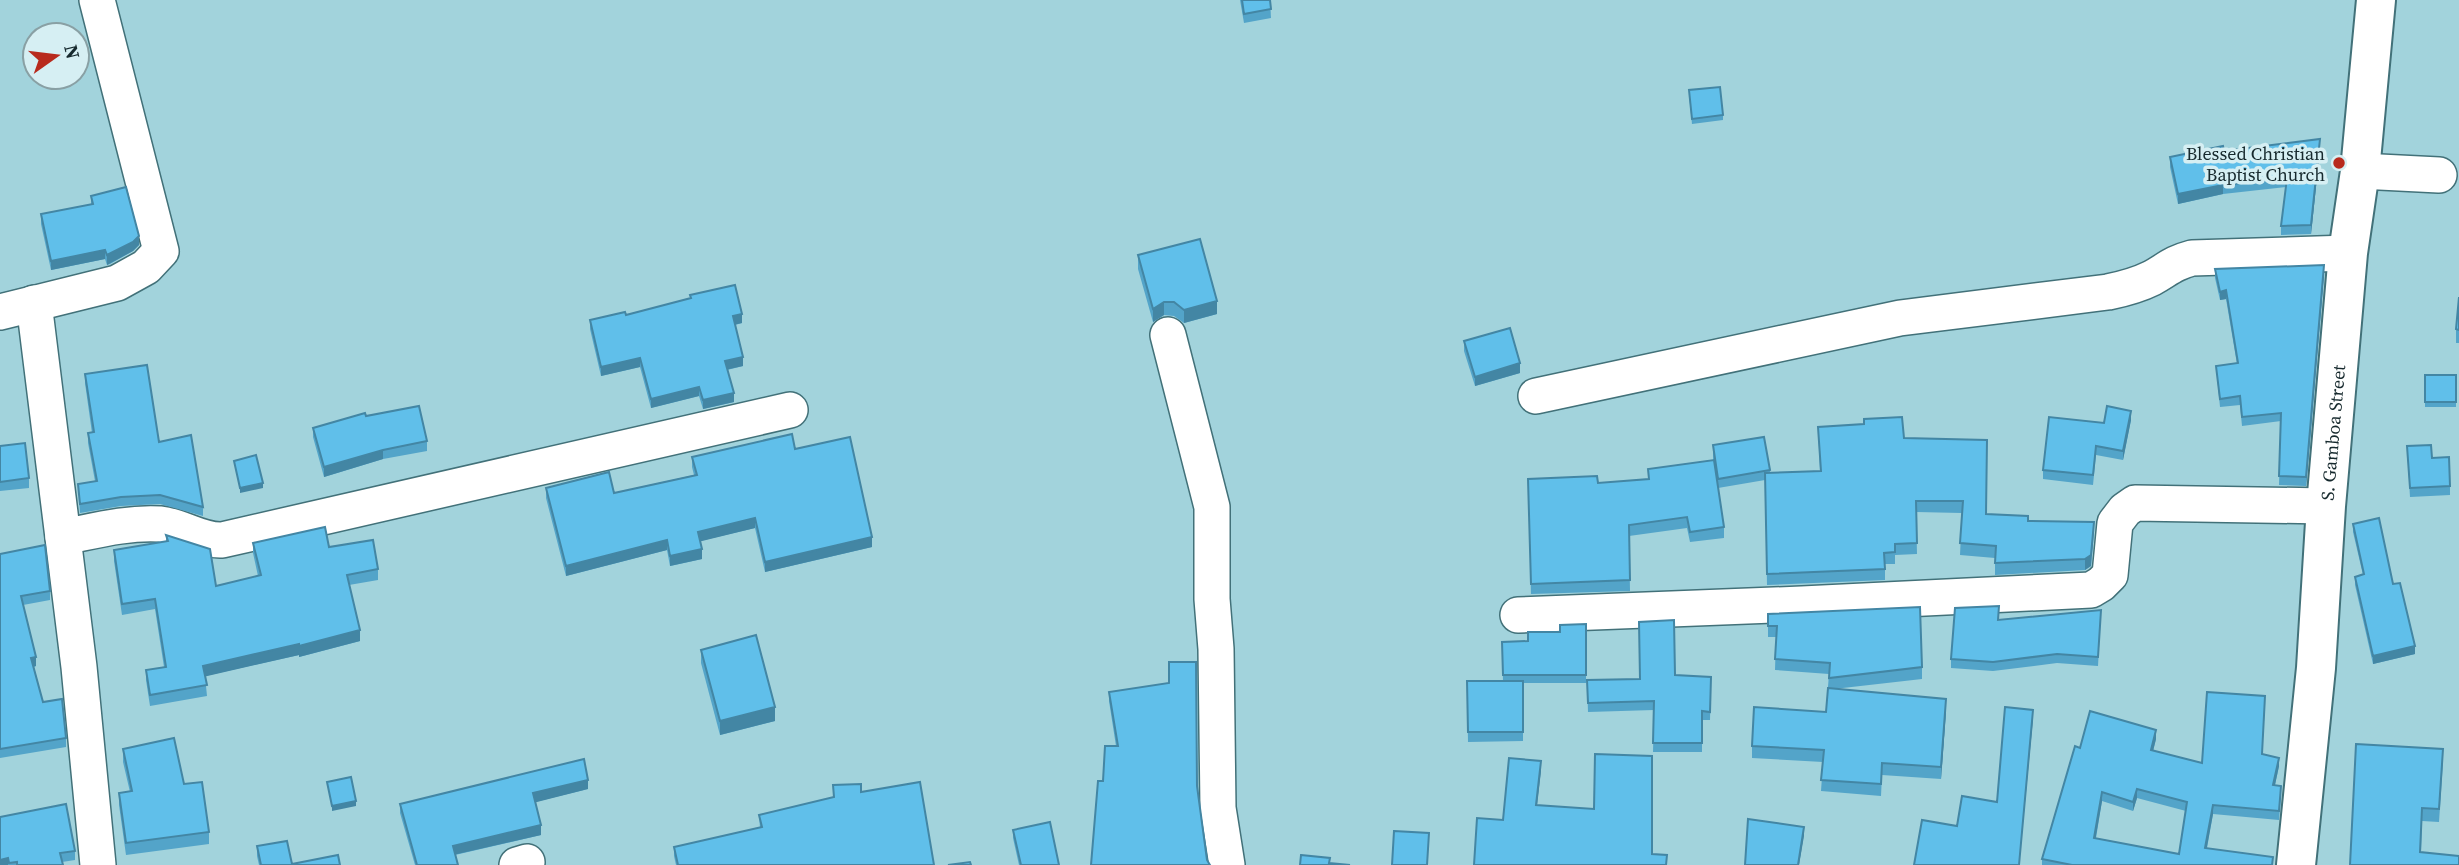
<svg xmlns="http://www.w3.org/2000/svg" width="2459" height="865" font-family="'Source Serif 4',serif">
	<rect width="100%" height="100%" fill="#a2d3dc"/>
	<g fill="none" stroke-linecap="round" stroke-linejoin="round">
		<g stroke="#427179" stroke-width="38">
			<g id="minor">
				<path d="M2360 171 2439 175"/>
				<path d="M34 303 79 667 98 865"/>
				<path d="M0 312 117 283 146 267 161 251 97 0"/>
				<path d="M1168 335 1212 507V599L1216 649 1218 808 1227 865"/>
				<path d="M1536 396 1900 318 2108 292C2123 289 2138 285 2152 278 2168 269 2173 263 2192 258L2348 253"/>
				<path d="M63 537C94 531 127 522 160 524 182 526 200 541 222 540L790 410"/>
				<path d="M1518 615 1802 604 2091 590 2101 584 2110 575 2115 523 2125 510 2135 503 2326 506"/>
				<path d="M517 865 527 862"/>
			</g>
		</g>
		<g stroke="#427179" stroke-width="42">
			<g id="major">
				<path id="s1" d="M2296 865 2316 668 2326 506 2348 253 2360 171 2376 0"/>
			</g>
		</g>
		<use href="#minor" stroke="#fff" stroke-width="35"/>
		<use href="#major" stroke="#fff" stroke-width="38"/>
	</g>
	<g fill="#53a4c9" fill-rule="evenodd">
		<path d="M1240 0H1270L1271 18 1244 23Z"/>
		<path d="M1689 95 1723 115V120L1692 124Z"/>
		<path d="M2320 149 2311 234 2281 235V226L2286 187 2223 194 2178 204 2170 167V157L2224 151Z"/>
		<path d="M91 196 139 245 133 251 110 264 107 265 105 259 51 270 41 224V214L91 205Z"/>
		<path d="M1138 255 1217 314 1184 323 1174 316 1164 315 1153 322 1138 269Z"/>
		<path d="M2215 269 2324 274 2306 486 2279 485 2281 421 2242 426 2240 405 2220 407 2216 366 2237 364 2226 299 2220 300 2215 278Z"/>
		<path d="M2459 297V343H2456V329Z"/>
		<path d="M626 315 742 323 735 325 743 366 727 370 734 402 703 409 699 396 651 408 640 367 601 376 590 329V320Z"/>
		<path d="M1464 341 1520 373 1475 386 1464 351Z"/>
		<path d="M85 374 159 442 203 507V516L160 504 121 506 80 513 78 484 95 481 88 443V433H92L85 383Z"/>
		<rect x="2425" y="375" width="31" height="32"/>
		<path d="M366 416 427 441V451L383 459 324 477 313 437V428Z"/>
		<path d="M2131 420 2123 460 2096 455 2093 485 2043 479V470L2104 423Z"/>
		<path d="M1818 427 1904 438 1986 514 2094 533 2091 566 2085 570 1995 575V558L1960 555 1962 513 1916 512 1917 554 1895 555V564H1885V580L1767 585 1765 480 1718 488 1724 527V538L1690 542 1687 528 1629 536 1630 591 1531 594 1528 479 1598 483 1648 479V469L1713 460V445L1770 470V473L1820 471Z"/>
		<path d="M0 446 29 478V488L0 491Z"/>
		<path d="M2407 446 2432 458 2450 486V495L2410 497Z"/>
		<path d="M795 449 872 547 765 572 755 528 700 541 702 559 670 566 667 550 566 576 546 498V488L614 493 694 475 692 467V457Z"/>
		<path d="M2353 524 2393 584 2415 654 2373 664 2355 585V577L2363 575 2353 532Z"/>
		<path d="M166 535 216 586 258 576 253 553V543L329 547 378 569V580L349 585 360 641 299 657V655L205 676 207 696 150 706 146 680V670L164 667 155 609 122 615 114 561V550L166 542Z"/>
		<path d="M0 554 50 591V600L23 605 36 666 34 667 43 702 66 738V747L0 758Z"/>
		<path d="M2101 610 2098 666 2057 663 1993 671 1951 668V659L1999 620Z"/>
		<path d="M1768 614 1922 667V679L1834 689 1946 711 1941 779 1882 775 1881 796 1821 791 1823 762 1752 758V746L1826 712 1829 674 1775 670 1776 637H1768Z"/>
		<path d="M1586 624V683H1523V741L1468 742 1467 681H1503L1502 642 1528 641Z"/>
		<path d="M701 650 775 721 720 735 701 663Z"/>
		<path d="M1675 675 1711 677 1710 720H1702V752H1653L1654 710 1588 712 1587 680 1640 679Z"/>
		<path d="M1109 692 1197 786 1207 860 1103 781 1116 746 1109 701Z"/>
		<path d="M2265 705 2262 754 2279 766 2275 785 2281 795 2279 820 2213 814 2207 848 2273 865H2042V859L2080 748 2156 739 2153 751 2202 763ZM2137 798 2186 811 2179 854 2096 838 2102 801 2133 811Z"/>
		<path d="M123 749 184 784 209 832V844L126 855 119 805V793L130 792 123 762Z"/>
		<path d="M2443 762 2439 822 2422 821 2421 852 2350 865Z"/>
		<path d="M588 789 535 802 541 835 455 855 458 865H415L400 813V804Z"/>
		<path d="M861 792 934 865H676L674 856V847L760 828 759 815Z"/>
		<path d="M0 817 75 851V860L62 862 63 865H0Z"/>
		<path d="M1013 830 1059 865H1019L1013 838Z"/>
		<path d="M257 846 292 864 340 865H259L257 856Z"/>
	</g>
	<g fill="#4386a4">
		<path d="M2320 139V149L2311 234V225Z"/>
		<path d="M2223 185V194L2178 204V194Z"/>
		<path d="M139 236V245L133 251 107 265V255Z"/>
		<path d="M105 250V259L51 270V261Z"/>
		<path d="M2324 265V274L2306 486V477Z"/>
		<path d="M2226 290V299L2220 300V292Z"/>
		<path d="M1217 301V314L1184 323V310Z"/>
		<path d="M1164 302V315L1153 322V309Z"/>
		<path d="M742 314V323L733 325V316Z"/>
		<path d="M743 357V366L725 370V361Z"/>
		<path d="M640 358V367L601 376V367Z"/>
		<path d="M1520 363V373L1475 386V377Z"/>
		<path d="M699 387V396L651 408V399Z"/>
		<path d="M734 393V402L703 409V400Z"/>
		<path d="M2131 411V420L2123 460V451Z"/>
		<path d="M383 450V459L324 477V467Z"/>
		<path d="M263 483V488L240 493V488Z"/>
		<path d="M755 518V528L698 542V532Z"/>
		<path d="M2094 522 2091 566 2085 570V559Z"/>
		<path d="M872 537V547L765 572V562Z"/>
		<path d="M667 540V550L566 576V566Z"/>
		<path d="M702 549V559L670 566V556Z"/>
		<path d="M360 630V641L299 657V646Z"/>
		<path d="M299 644V655L203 677V666Z"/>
		<path d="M2415 646V654L2373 664V656Z"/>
		<path d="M36 657V666L31 667V658Z"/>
		<path d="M1946 699V711L1941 779V767Z"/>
		<path d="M775 707V721L720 735V721Z"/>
		<path d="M2033 710V719L2019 865Z"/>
		<path d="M2156 730V739L2151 759V750Z"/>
		<path d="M2279 758V766L2273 794V785Z"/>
		<path d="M1541 761V771L1536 815V805Z"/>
		<path d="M588 780V789L533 803V793Z"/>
		<path d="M2137 789V798L2133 811V802Z"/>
		<path d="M2102 792V801L2094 847V838Z"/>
		<path d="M356 801V806L332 811V806Z"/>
		<path d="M2213 805V814L2205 857V848Z"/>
		<path d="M541 825V835L453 855V846Z"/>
		<path d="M1804 827V836L1799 865H1798Z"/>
		<path d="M8 858V865H0V860Z"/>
	</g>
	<g fill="#60bfea" stroke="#4386a4" stroke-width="2" fill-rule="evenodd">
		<path d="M1242 0H1270L1271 9 1244 14Z"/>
		<path d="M1720 87 1723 115 1692 119 1689 90Z"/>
		<path d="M2320 139 2311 225 2281 226 2287 178 2223 185 2178 194 2170 157 2223 146 2224 151Z"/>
		<path d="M126 187 139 236 133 242 107 255 105 250 51 261 41 214 93 204 91 196Z"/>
		<path d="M1200 239 1217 301 1184 310 1174 302H1164L1153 309 1138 255Z"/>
		<path d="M2324 265 2306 477 2279 476 2281 413 2242 417 2240 396 2220 399 2216 366 2238 363 2226 290 2220 292 2215 269Z"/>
		<path d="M735 285 742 314 733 316 743 357 725 361 734 393 703 400 699 387 651 399 640 358 601 367 590 320 625 312 626 315 691 298 690 295Z"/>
		<path d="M2459 297V330L2456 329Z"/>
		<path d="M1510 328 1520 363 1475 377 1464 341Z"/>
		<path d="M147 365 159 442 191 435 203 507 160 495 121 497 80 504 78 484 97 481 88 433 94 432 85 374Z"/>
		<rect x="2425" y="375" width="31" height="27"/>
		<path d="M419 406 427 441 383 450 324 467 313 428 365 413 366 416Z"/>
		<path d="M2107 406 2131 411 2123 451 2096 446 2093 475 2043 470 2049 417 2104 423Z"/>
		<path d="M1902 417 1904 438 1987 440 1986 514 2028 516V521L2094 522 2091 555 2085 559 1995 563 1996 546 1960 543 1963 501H1916L1917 543 1895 544V552L1884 553 1885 569 1767 574 1765 473 1821 471 1818 427 1864 424V419Z"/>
		<path d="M792 434 795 449 850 437 872 537 765 562 755 518 698 532 702 549 670 556 667 540 566 566 546 488 609 472 614 493 697 475 692 457Z"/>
		<path d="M1764 437 1770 470 1718 479 1713 445Z"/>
		<path d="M25 443 29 478 0 482V446Z"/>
		<path d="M2431 445 2432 458 2449 457 2450 486 2410 488 2407 446Z"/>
		<path d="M256 455 263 483 240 488 234 461Z"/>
		<path d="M1714 460 1724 527 1690 532 1687 517 1629 525 1630 580 1531 584 1528 479 1597 476 1598 483 1649 479 1648 469Z"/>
		<path d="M2379 518 2393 584 2400 583 2415 646 2373 656 2355 577 2364 574 2353 524Z"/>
		<path d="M325 527 329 547 373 540 378 569 347 575 360 630 299 646V644L203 666 207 685 150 695 146 670 166 667 155 599 122 604 114 550 168 541 166 535 210 549 216 586 261 575 253 543Z"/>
		<path d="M45 545 50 591 21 596 36 657 31 658 43 702 62 699 66 738 0 749V554Z"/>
		<path d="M1999 606 1998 620 2101 610 2098 657 2057 654 1993 662 1951 659 1955 608Z"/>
		<path d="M1920 607 1922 667 1829 678 1830 663 1775 659 1777 626H1768V614Z"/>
		<path d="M1674 620 1675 675 1711 677 1710 712 1702 711V743H1653L1654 701 1588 703 1587 680 1640 679 1639 622Z"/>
		<path d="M1586 624V675H1503L1502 642 1528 641V632H1560V625Z"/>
		<path d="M756 635 775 707 720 721 701 650Z"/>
		<path d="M1169 662H1196L1197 786 1207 860 1210 865H1091L1098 781H1103L1105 746H1118L1109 692 1169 683Z"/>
		<path d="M1467 681H1523V732H1468Z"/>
		<path d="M1828 688 1946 699 1941 767 1882 763 1881 784 1821 780 1824 750 1752 746 1754 707 1826 712Z"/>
		<path d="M2207 692 2265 696 2262 754 2279 758 2273 785 2281 786 2279 811 2213 805 2205 848 2273 857 2272 865H2072L2042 859 2075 746 2080 748 2090 711 2156 730 2151 750 2202 763ZM2137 789 2187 802 2179 854 2094 838 2102 792 2133 802Z"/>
		<path d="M2005 707 2033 710 2019 865H1914L1922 820 1957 826 1962 796 1997 802Z"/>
		<path d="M174 738 184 784 202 782 209 832 126 843 119 793 132 791 123 749Z"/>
		<path d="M2356 744 2443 749 2439 809 2422 808 2420 852 2459 856V865H2350Z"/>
		<path d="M1595 754 1652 756V854L1667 855 1666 865H1474L1477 818 1503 820 1509 758 1541 761 1536 805 1594 809Z"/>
		<path d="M584 759 588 780 533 793 541 825 453 846 458 865H417L400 804Z"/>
		<path d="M351 777 356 801 332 806 327 782Z"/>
		<path d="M920 782 934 865H678L674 847 762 827 759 815 834 797 833 785 861 784V792Z"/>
		<path d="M66 804 75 851 60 853 63 865H17V862L9 863 8 858 0 860V817Z"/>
		<path d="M1748 819 1804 827 1798 865H1745Z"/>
		<path d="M1050 822 1059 865H1021L1013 830Z"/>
		<path d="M1394 831 1429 833 1427 865H1392Z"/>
		<path d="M287 841 292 864 338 855 340 865H261L257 846Z"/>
		<path d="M1301 855 1330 858 1329 863 1350 865H1300Z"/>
		<path d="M970 862 971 865H948Z"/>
	</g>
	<circle fill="#b82a1d" stroke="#d6eff3" stroke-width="2.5" cx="2339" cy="163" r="7"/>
	<g text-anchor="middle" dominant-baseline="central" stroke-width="7" stroke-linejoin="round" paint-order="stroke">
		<g font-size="18" fill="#16292d" stroke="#d6eff3" text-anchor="end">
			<text x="2325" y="153">Blessed Christian<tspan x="2325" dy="21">Baptist Church</tspan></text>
		</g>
		<g font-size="18" fill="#16292d" stroke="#d6eff3">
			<text stroke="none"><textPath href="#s1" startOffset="434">S. Gamboa Street</textPath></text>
		</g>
	</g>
	<g transform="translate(56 56) rotate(76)"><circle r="33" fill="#d6eff3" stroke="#89a0a4" stroke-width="2"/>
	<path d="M0-5L12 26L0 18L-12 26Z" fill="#b82a1d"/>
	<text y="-10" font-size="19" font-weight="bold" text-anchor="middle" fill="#16292d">N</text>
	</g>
</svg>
